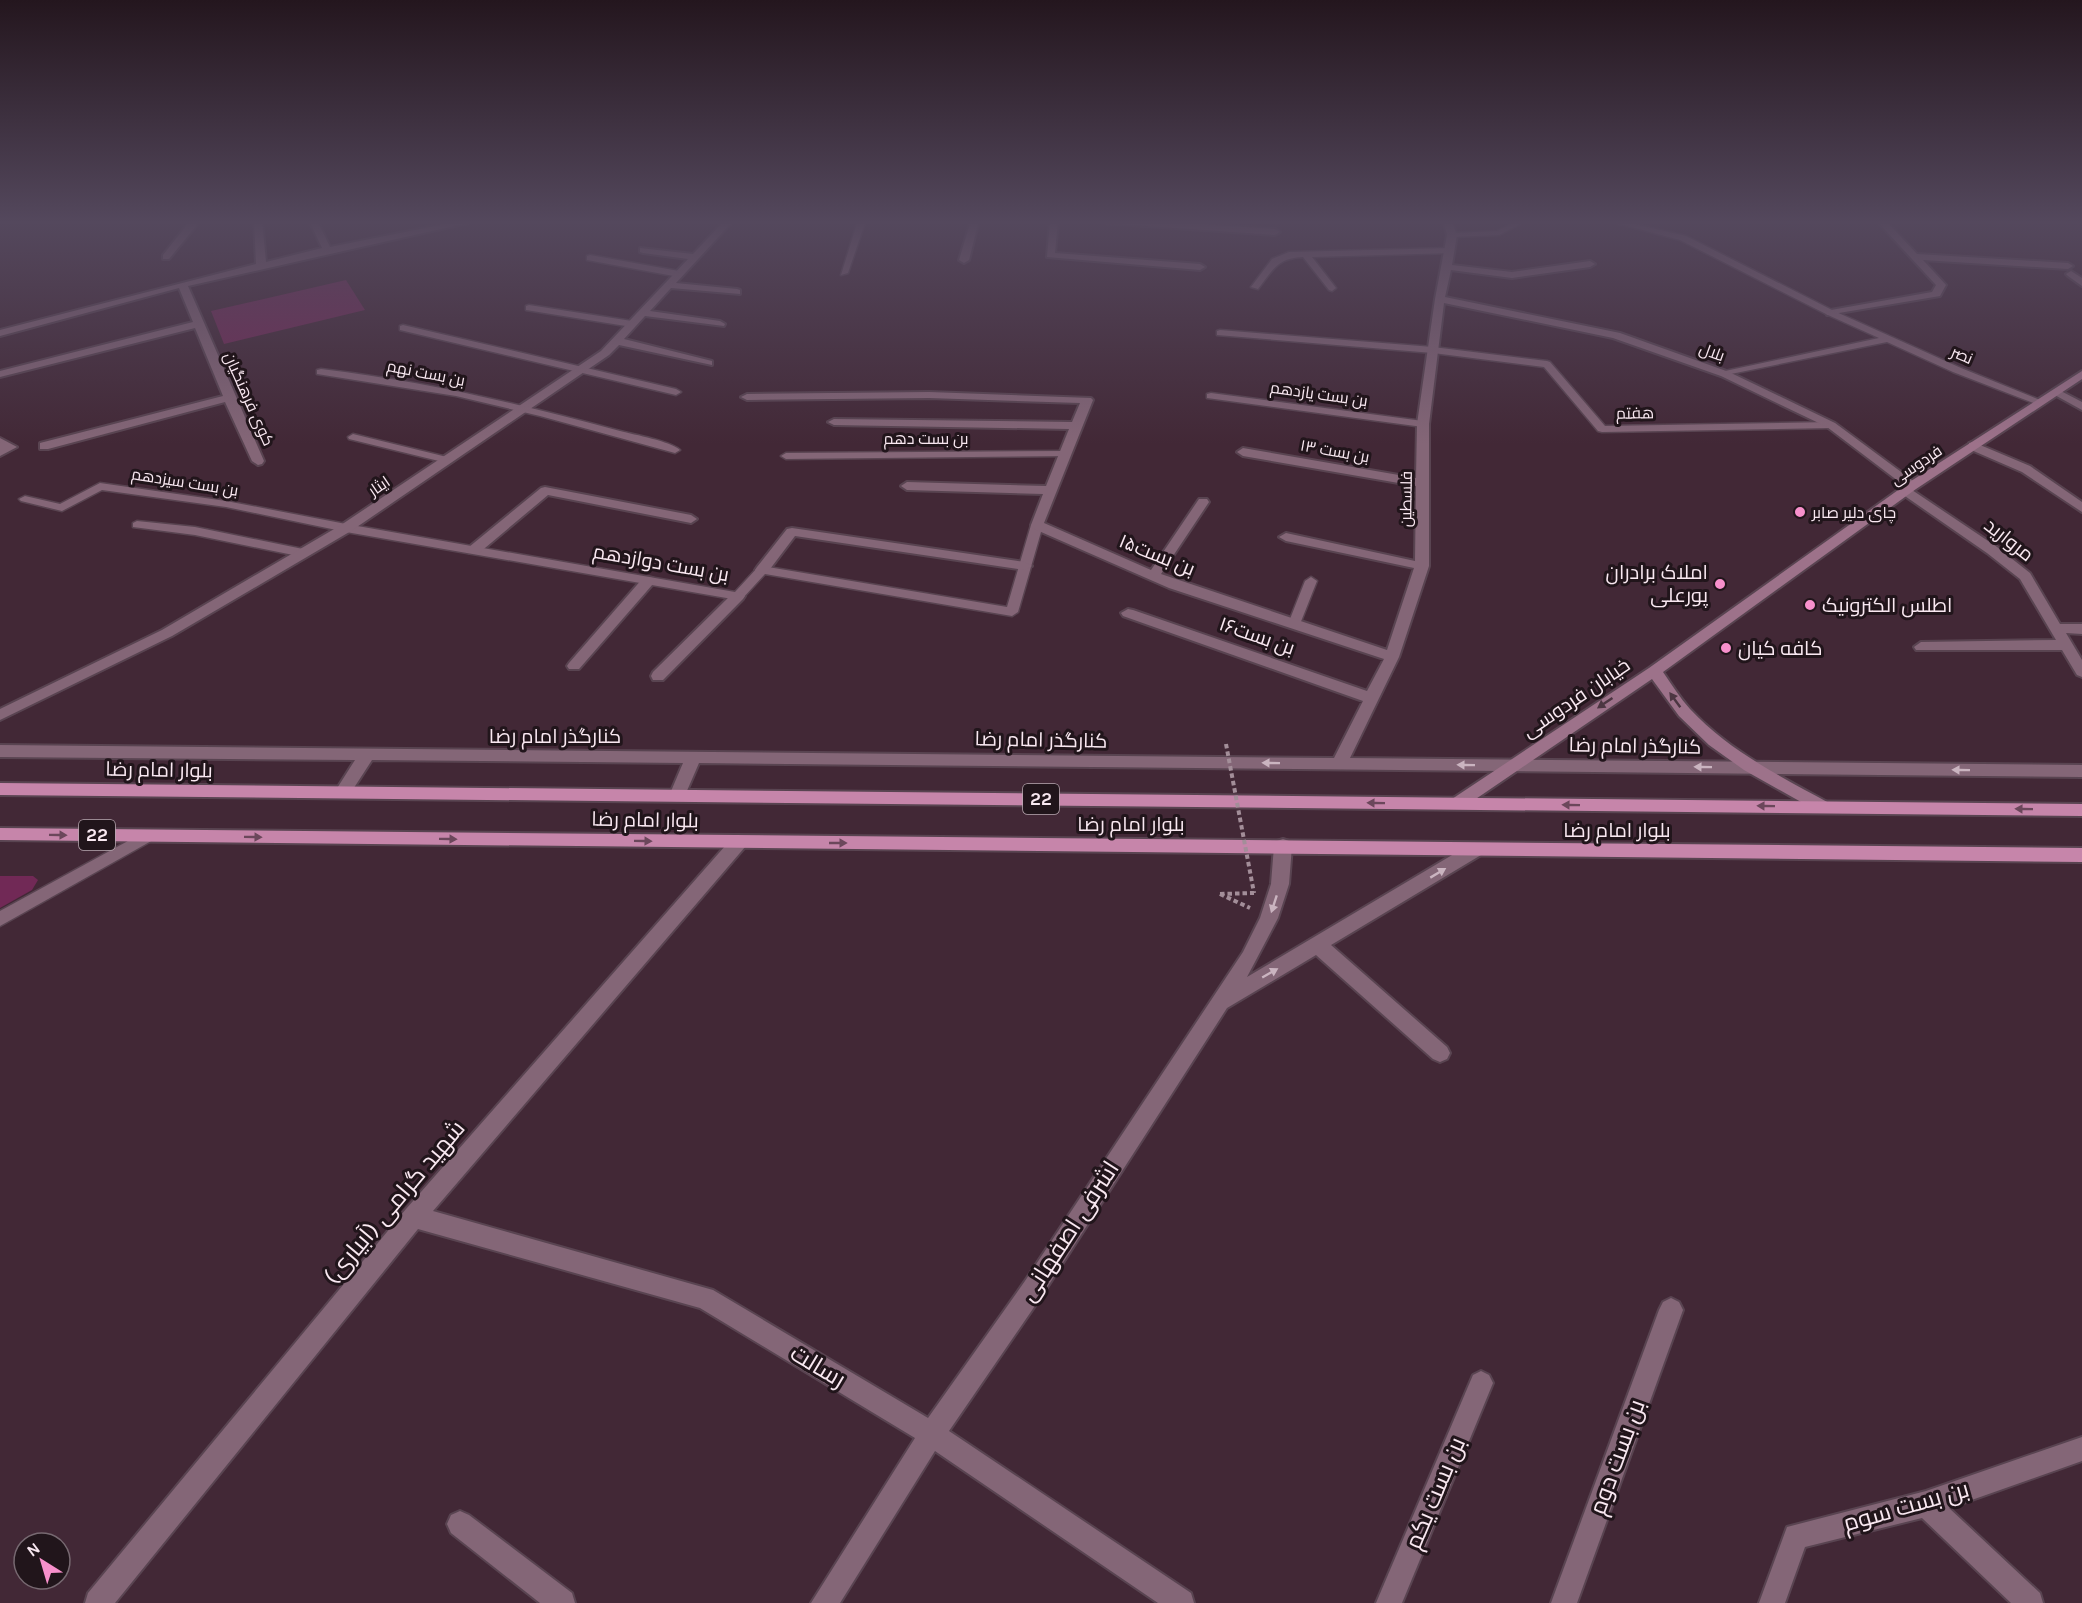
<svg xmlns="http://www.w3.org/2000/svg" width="2082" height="1603" font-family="Karla,Cairo,sans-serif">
	<rect width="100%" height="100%" fill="#422836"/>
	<g fill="#712956">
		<path d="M346 280 365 310 224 344 211 311Z"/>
		<path d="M0 876H33L38 880 32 890 0 908Z"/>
	</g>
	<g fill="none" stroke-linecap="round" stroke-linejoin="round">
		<g stroke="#594451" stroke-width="3">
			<g id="service">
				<path d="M858 220H866L848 273 841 275Z"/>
				<path d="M1519 220H1528L1499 235 1452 237 1448 235 1452 233 1497 231Z"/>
				<path d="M1605 220H1617L1686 236 1834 311 1961 368 2045 402 2036 404 1953 372 1887 342 1721 376 1720 374 1725 371 1879 338 1828 315 1680 240Z"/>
				<path d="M1450 248 1453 249V253L1312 257 1336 288 1332 291 1329 290 1303 257C1277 258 1273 270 1258 289L1251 287 1272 259 1289 252Z"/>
				<path d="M590 255 679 271 683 274 679 277 587 260V256Z"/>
				<path d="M529 305 632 321 637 324 632 327 526 310V306Z"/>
				<path d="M403 325 676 389 681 392 676 395 400 330V326Z"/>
				<path d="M1220 330 1433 347 1547 361 1550 362 1605 426 1831 422 1836 425 1831 428 1602 432 1598 431 1544 367 1433 353 1217 335V331Z"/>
				<path d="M321 369C423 381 521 404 620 431 635 435 670 441 680 450L675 453 540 416 456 396 317 374V370Z"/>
				<path d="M1211 393 1423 421 1428 424 1423 427 1207 398V394Z"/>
				<path d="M353 434 451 458 452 460 447 463 349 439 348 437Z"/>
				<path d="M1065 451 1069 452V456L786 459 781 456 786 453Z"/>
				<path d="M100 483 226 501 346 524 735 592 758 567 762 566 1007 607 1031 525 1037 521 1043 525 1018 612 1012 616 765 574 742 599 738 600 346 532 226 507 102 490 62 511 21 501 19 499 25 496 60 504Z"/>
				<path d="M137 521 195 527 303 549 309 553 303 557 195 535 133 527V523Z"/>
				<path d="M1311 577 1317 581 1300 624 1294 628 1289 627 1288 624 1305 581Z"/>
				<path d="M148 830 153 832 156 836 153 840 0 926V911Z"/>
			</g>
		</g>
		<g stroke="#594451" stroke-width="4">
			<g id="minor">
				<path d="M187 220H195L196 226 169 259H163V255L186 226Z"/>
				<path d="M254 220H262L266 262 322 248 309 220H317L330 247 465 220H481L188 286 264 461 262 464 258 465 252 461 225 402 48 449H40V443L223 396 195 328 0 377V371L193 322 179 288 0 336V330L256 264Z"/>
				<path d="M725 220H734L676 283 737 289 740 290V294L671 288 650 311 720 321 725 324 724 326 645 316 624 339 712 361V365L619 345 609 355 351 531 172 636 0 720V709L162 630 341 525 601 351 688 259 643 253 640 252V248L693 254Z"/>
				<path d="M971 220H979L969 260 964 263 959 260Z"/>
				<path d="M1050 220H1058L1055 253 1200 264 1205 267 1200 270 1047 257Z"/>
				<path d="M1100 220H1137L1275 229 1280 232 1275 235 1104 223Z"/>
				<path d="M1443 220H1451L1457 235 1452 265 1512 272 1590 261 1595 264 1590 267 1512 278 1451 270 1445 297 1620 333 1729 372 1835 423 1916 483 1918 486 1912 490 1997 547 2030 573 2060 624H2082V634L2066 633 2082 660V677L2077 675 2062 650H1916L1914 647 1921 642 2056 640 2020 579 1987 553 1902 494 1900 491 1906 487 1827 427 1721 376 1613 338 1444 303 1429 424V566L1399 657 1350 758 2082 765V777L699 763 683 800H671L669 796 683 763 372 760 348 797H336L334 793 355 760 0 757V745L1334 758 1363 701 1123 616 1121 613 1128 609 1133 610 1367 691 1384 659 1169 588 1032 528 1031 525 1043 494 907 490 901 486 907 482 1046 486 1069 429 834 425 828 422 834 419 1072 422 1080 403 929 398 747 400 741 397 747 394 929 392 1091 398 1093 400 1044 523 1151 570 1199 499H1207L1209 502 1161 574 1387 650 1414 568 1286 541 1279 537 1286 533 1415 561 1416 486 1243 456 1237 452 1243 448 1416 478 1417 424 1435 299 1447 235Z"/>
				<path d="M1876 220H1885L1917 254 2068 263 2073 266 2068 269 1923 260 1946 285 1940 296 1827 315 1826 313 1831 310 1932 292 1936 285Z"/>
				<path d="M2071 271 2082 278V286L2068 276 2066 274Z"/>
				<path d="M2057 389 2082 402V410L2053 394V390Z"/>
				<path d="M0 438 17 447 0 456Z"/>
				<path d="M1973 442 2030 466 2082 502V512L2022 472 1969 449V443Z"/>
				<path d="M545 487 691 515 697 519 691 523 548 495 479 553H469L467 550 469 547 541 488Z"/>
				<path d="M792 528 1025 562 1032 566 1025 570 795 536 767 573H757L755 570 757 567 787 529Z"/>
				<path d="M648 577 653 578 655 581 653 584 579 669H569L567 666 569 663 643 578Z"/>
				<path d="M738 592 743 593 745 596 743 599 663 680H653L651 676 653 672 733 593Z"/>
				<path d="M739 835 745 837 748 842 745 847 433 1211 713 1290 928 1418 1025 1281 1243 952 1260 918 1271 884 1274 846 1277 841 1283 839 1289 841 1292 846 1289 884 1278 918 1247 977 1469 845 1475 843 1481 845 1484 850 1481 855 1331 945 1447 1047 1450 1053 1447 1059 1440 1062 1433 1059 1316 955 1227 1008 1041 1297 949 1431 1191 1593 1194 1603H1158L935 1451 840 1603H811L915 1438 700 1308 418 1229 115 1603H85L88 1593 406 1209 733 837Z"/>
				<path d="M1671 1298 1679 1302 1683 1310 1577 1603H1551L1659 1310 1663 1302Z"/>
				<path d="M1481 1371 1489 1375 1493 1383 1402 1603H1376L1473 1375Z"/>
				<path d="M2082 1437V1461L1949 1508 2040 1593 2043 1603H2011L1922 1518 1805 1547 1785 1603H1759L1787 1527 1926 1491Z"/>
				<path d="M460 1511 469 1515 572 1593 575 1603H540L451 1533 447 1524 451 1515Z"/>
			</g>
		</g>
		<g stroke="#594451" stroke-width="4">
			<path id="secondary" d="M2082 371V379L1916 489 1663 672C1672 685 1680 698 1690 709 1729 751 1780 776 1829 803L1831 807 1829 811 1823 813 1817 811 1744 770 1709 745 1679 716 1652 679 1464 807H1452L1450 803 1452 799 1649 668 1908 483Z"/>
		</g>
		<g stroke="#594451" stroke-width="4">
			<g id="trunk">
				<path d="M0 783 2082 804V816L0 795Z"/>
				<path d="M0 828 2082 848V862L0 840Z"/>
			</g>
		</g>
		<g stroke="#a38e99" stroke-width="4" stroke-dasharray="4.5 3" stroke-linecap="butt">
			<path d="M1220 894 1250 908"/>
			<path d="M1220 894 1254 893"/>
		</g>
		<use href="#service" fill="#846677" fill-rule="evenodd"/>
		<use href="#minor" fill="#846677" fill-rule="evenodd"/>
		<use href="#secondary" fill="#9d728a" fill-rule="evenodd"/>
		<use href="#trunk" fill="#c685aa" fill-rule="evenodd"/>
		<path stroke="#a38e99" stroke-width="4" stroke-dasharray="4.5 3" stroke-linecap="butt" d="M1226 744 1254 893"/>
	</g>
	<defs><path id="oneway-solid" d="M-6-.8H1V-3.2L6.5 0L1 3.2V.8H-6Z" transform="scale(1.5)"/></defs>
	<g fill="#4c3642">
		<use href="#oneway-solid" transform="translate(1675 700) rotate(-126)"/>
		<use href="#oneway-solid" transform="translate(1605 703) rotate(146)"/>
	</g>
	<g fill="#cab4c0">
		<use href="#oneway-solid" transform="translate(1271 763) rotate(-179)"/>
		<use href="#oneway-solid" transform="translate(1466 765) rotate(-179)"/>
		<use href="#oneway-solid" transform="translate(1703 767) rotate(-179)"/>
		<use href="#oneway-solid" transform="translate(1961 770) rotate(-179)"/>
		<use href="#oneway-solid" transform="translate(1438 873) rotate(-31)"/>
		<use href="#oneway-solid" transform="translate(1274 904) rotate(108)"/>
		<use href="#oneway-solid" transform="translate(1270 973) rotate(-30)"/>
	</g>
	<g fill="#6b475b">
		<use href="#oneway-solid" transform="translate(1376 803) rotate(-179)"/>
		<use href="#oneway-solid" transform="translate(1571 805) rotate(-179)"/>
		<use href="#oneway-solid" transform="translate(1766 806) rotate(-179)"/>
		<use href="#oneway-solid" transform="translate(2024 809) rotate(-179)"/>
		<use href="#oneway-solid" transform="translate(58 835) rotate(1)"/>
		<use href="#oneway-solid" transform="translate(253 837) rotate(1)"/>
		<use href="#oneway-solid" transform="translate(448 839) rotate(1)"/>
		<use href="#oneway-solid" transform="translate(643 841) rotate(1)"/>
		<use href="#oneway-solid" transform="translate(838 843)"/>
	</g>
	<linearGradient id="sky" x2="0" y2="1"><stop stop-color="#24161e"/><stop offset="0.5" stop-color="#54485d"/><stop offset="1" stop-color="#54485d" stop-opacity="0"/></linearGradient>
	<rect width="2082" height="444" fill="url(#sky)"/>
	<g fill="#f890cc" stroke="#21151b" stroke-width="2">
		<circle cx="1800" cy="512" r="6"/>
		<circle cx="1720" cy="584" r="6"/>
		<circle cx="1810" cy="605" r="6"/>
		<circle cx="1726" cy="648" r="6"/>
	</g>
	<g text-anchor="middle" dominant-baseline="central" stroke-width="6" stroke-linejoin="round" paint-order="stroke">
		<g font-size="16" fill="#f9e8f1" stroke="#21151b">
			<text transform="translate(1712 352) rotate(20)">بلال</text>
			<text transform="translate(1962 355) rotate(23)">نصر</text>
			<text transform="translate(426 373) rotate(11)">بن بست نهم</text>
			<text transform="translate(1319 394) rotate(8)">بن بست یازدهم</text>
			<text transform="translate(249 399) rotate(66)">کوی فرهنگیان</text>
			<text transform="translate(1635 413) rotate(-1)">هفتم</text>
			<text x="926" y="438">بن بست دهم</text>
			<text transform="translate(1335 451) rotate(10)">بن بست ۱۳</text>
			<text transform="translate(1916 465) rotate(-34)">فردوسی</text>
			<text transform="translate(185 482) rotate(9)">بن بست سیزدهم</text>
			<text transform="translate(379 486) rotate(-34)">ایثار</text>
			<text transform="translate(1406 499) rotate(-89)">فلسطین</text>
		</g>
		<g font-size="16" fill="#f9e8f1" stroke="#21151b" text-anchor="start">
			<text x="1812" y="512">چای دلیر صابر</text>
		</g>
		<g fill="#21151b" stroke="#b8a9b1" stroke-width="1.5">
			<rect x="1023" y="784" width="36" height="30" rx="4.5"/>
			<rect x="79" y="820" width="36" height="30" rx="4.5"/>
		</g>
		<g font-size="18" font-weight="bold" fill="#f9e8f1">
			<text x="1041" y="799">22</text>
			<text x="97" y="835">22</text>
		</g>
		<g font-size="20" fill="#f9e8f1" stroke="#21151b">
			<text transform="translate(2009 540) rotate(38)">مروارید</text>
			<text transform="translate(1157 555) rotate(22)">بن بست۱۵</text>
			<text transform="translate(661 563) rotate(10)">بن بست دوازدهم</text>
			<text transform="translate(1257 636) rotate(19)">بن بست۱۶</text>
			<text transform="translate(1576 698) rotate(-34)">خیابان فردوسی</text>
			<text x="555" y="736">کنارگذر امام رضا</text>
			<text transform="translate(1041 740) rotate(1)">کنارگذر امام رضا</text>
			<text transform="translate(1635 746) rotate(1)">کنارگذر امام رضا</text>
			<text transform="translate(159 770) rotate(1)">بلوار امام رضا</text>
			<text transform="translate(645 820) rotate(1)">بلوار امام رضا</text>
			<text x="1131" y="824">بلوار امام رضا</text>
			<text x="1617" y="830">بلوار امام رضا</text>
		</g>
		<g font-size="20" fill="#f9e8f1" stroke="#21151b" text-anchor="start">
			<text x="1708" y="572" text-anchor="end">املاک برادران<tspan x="1708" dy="23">پورعلی</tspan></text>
			<text x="1822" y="605">اطلس الکترونیک</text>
			<text x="1738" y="648">کافه کیان</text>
		</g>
		<g font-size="24" fill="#f9e8f1" stroke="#21151b">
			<text transform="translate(394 1202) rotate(-50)">شهید گرامی (آبیاری)</text>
			<text transform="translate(1069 1231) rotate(-57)">اشرفی اصفهانی</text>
			<text transform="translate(818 1366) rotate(31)">رسالت</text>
			<text transform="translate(1617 1457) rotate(-70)">بن بست دوم</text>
			<text transform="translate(1435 1493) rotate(-67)">بن بست یکم</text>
			<text transform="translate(1906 1506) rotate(-16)">بن بست سوم</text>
		</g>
	</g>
	<g transform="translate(42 1561) rotate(323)"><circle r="28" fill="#21151b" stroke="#776971" stroke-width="1.5"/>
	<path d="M0-4.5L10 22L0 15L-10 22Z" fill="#f890cc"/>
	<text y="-9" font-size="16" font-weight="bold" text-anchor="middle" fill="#f9e8f1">N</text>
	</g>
</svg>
